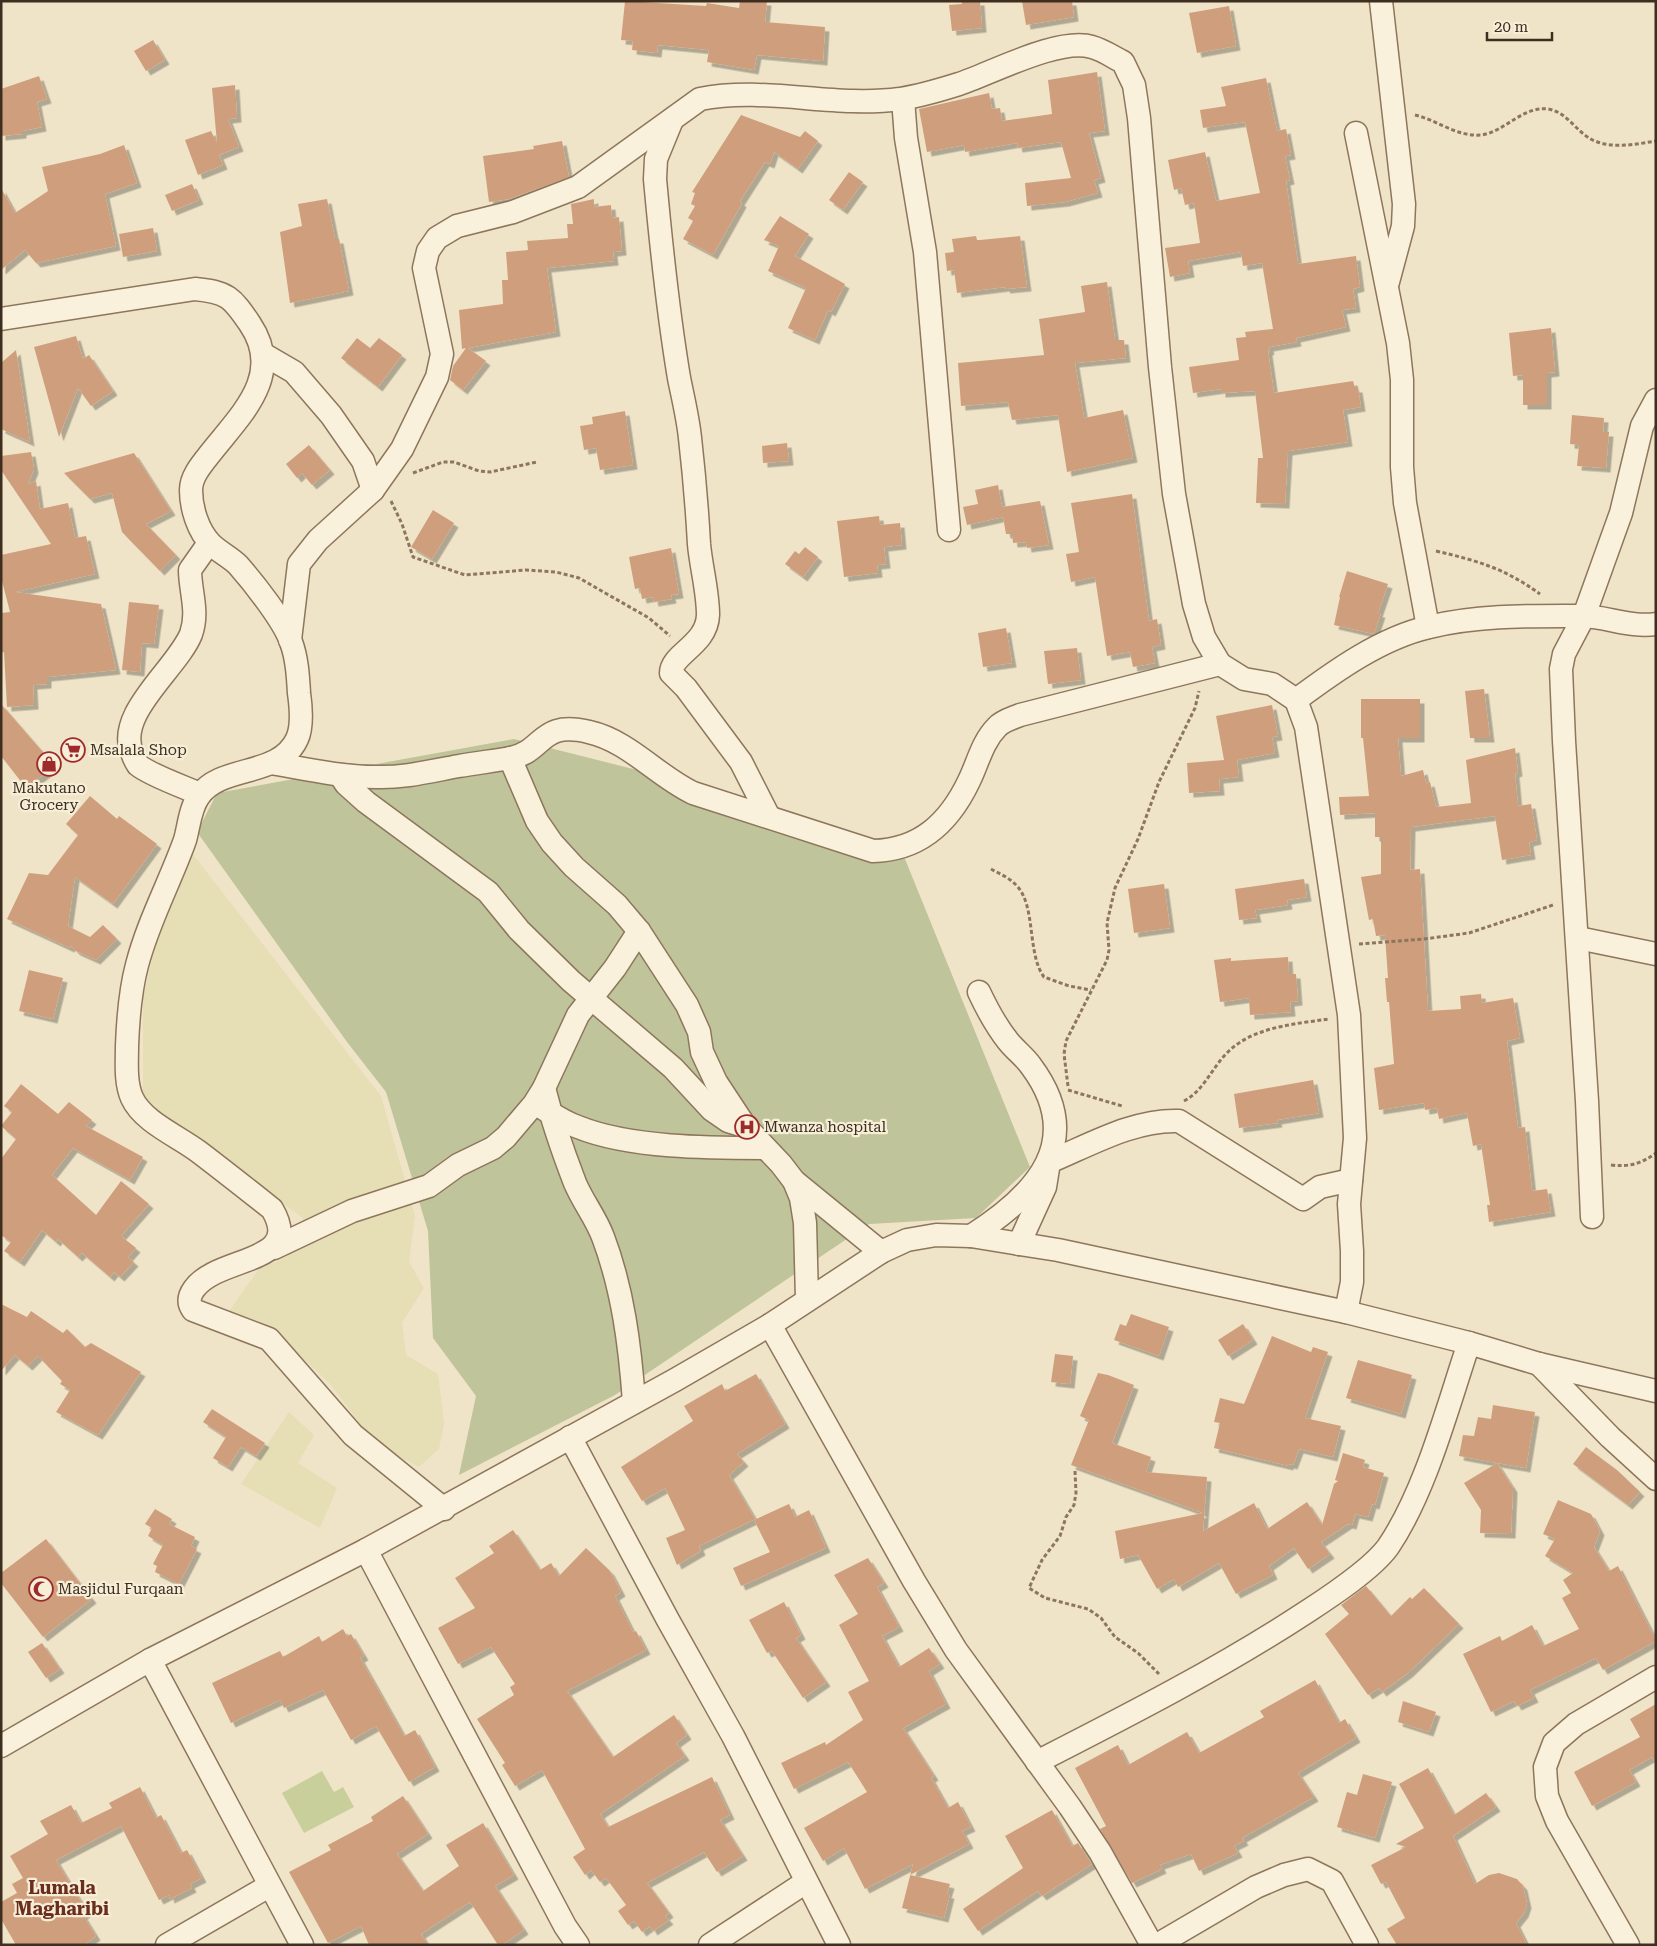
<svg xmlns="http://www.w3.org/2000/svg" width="1657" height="1946" font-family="'Roboto Serif',serif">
	<defs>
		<filter id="shadow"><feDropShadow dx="4.5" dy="4.5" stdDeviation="0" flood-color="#0004"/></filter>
	</defs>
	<rect width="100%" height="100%" fill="#f0e4c8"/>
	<g fill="#e6deb5">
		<path d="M188 848 381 1096 415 1216 409 1262 424 1288 402 1323 406 1355 438 1374 444 1423 439 1449 419 1467 375 1444 331 1385 289 1345 227 1314 258 1270 288 1256 303 1218 143 1103V998L170 880Z"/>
		<path d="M289 1412 314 1435 298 1463 337 1488 320 1528 241 1484Z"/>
	</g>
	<path fill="#c9cf9b" d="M322 1771 334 1792 343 1787 354 1807 304 1833 282 1793Z"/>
	<path fill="#bfc49a" d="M514 739 673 779 905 859 1030 1167 976 1218 869 1224 615 1395 459 1475 476 1396 433 1338 428 1231 386 1092 347 1042 197 832 217 793Z"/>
	<g fill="#cf9f7d" filter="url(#shadow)">
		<path d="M625 1 706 6 707 3 739 8 740 1H767L765 22 825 27 823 61 757 55 754 70 707 62 709 50 658 45 657 53 632 50 633 41 621 40Z"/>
		<path d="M961 1H980L982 28 952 31 949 5 962 4Z"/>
		<path d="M1022 1H1072L1074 17 1026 25Z"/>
		<path d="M1229 6 1236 46 1197 53 1189 13Z"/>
		<path d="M153 40 165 60 146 71 134 51Z"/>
		<path d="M1097 72 1105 131 1089 133 1101 178 1094 180 1098 193 1065 202 1027 206 1025 183 1071 178 1061 142 1018 148 1017 143 965 152 964 145 927 152 919 109 989 93 992 109 1000 108 1002 121 1052 114 1048 80Z"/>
		<path d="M39 76 47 99 37 102 42 127 22 131V134L1 136V89Z"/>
		<path d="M1266 78 1277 131 1286 129 1291 155 1285 156 1290 180 1286 181 1298 264 1356 256 1360 287 1353 289 1356 308 1342 310 1346 327 1296 338 1297 342 1269 347 1270 350 1268 351 1274 393 1353 381 1355 388H1358L1361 407 1343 410 1348 442 1288 451 1285 504 1256 503 1258 458H1263L1255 391 1221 393V389L1193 393 1189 367 1239 360 1236 338 1246 337 1245 332 1273 329 1262 263 1243 266 1241 252 1188 261 1190 273 1170 277 1165 248 1200 243 1194 203 1185 205 1181 188 1174 190 1168 160 1205 152 1216 201 1260 193 1245 122 1203 128 1200 110 1226 106 1221 87Z"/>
		<path d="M235 85 237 118 228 119 239 147 219 155 223 165 198 175 185 140 211 131 217 143 212 88Z"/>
		<path d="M741 115 800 137 805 131 818 141 798 169 774 152 770 164 765 162 740 201 742 203 713 255 683 239 693 221 688 218 695 206 691 204 695 193 692 192Z"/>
		<path d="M562 141 569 177 509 199 489 202 483 156 534 149 533 146Z"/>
		<path d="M124 145 137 183 105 194 116 246 36 263 25 250 1 270V188L15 213 48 191 42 167 100 154Z"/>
		<path d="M849 172 863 182 843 210 829 200Z"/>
		<path d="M192 184 199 200 172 211 165 195Z"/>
		<path d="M327 199 335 239H339L349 291 290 303 280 232 302 226 298 204Z"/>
		<path d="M594 199V207L611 205 612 218 619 217 622 251 613 252 614 261 547 268 556 332 468 348 486 361 463 390 450 380 453 366 466 348 462 349 459 310 503 304 502 280H508L506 252 528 250 527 241 568 238 567 224H573L571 204Z"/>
		<path d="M780 216 809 234 795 256 845 284 831 312 828 310 815 340 788 328 806 288 768 271 779 246 764 240Z"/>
		<path d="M153 228 157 251 123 257 119 234Z"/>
		<path d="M976 236 977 240H980L1020 236 1027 287 1006 289 1005 287 957 293 954 270 947 271 945 253 954 252 952 239Z"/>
		<path d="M1107 282 1115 340H1124L1126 358 1075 363 1084 418 1123 410 1133 458 1067 472 1058 415 1012 420 1008 402 961 406 958 363 1044 355 1039 319 1085 312 1081 286Z"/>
		<path d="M1551 328 1555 372 1547 373V405H1523V375L1513 376 1509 333Z"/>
		<path d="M76 336 83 359 89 355 113 391 91 406 78 388 59 437 34 347Z"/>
		<path d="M357 338 370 348 379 338 402 355 378 387 341 358Z"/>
		<path d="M16 350 30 442 1 429V363Z"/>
		<path d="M625 411 633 465 600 470 596 448 584 450 580 426 593 424 592 417Z"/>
		<path d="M1572 415 1604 418 1603 432H1609L1606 468 1577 466 1579 445 1570 444Z"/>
		<path d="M787 443 789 461 763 463 762 446Z"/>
		<path d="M309 445 330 470 312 485 302 473 297 478 286 464Z"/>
		<path d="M31 452 34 469 28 484 36 481 40 509 68 503 75 538 86 536 95 574 15 592 101 604 116 670 47 677V684L33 685 34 705 7 707 4 652 1 653V613L10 612 1 577V555L51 544 1 470V456Z"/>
		<path d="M134 453 171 511 146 524 176 555 160 571 122 532 112 493 90 499 64 473Z"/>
		<path d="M998 485 1002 507 1040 501 1049 545 1027 548 1026 542 1013 543 1012 534H1006L1003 517 967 525 963 507 978 504 975 490Z"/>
		<path d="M1132 494 1149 621 1157 619 1161 645 1152 647 1155 663 1133 667 1130 652 1107 656 1095 577 1071 582 1066 554 1079 552 1071 503Z"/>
		<path d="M433 510 454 523 432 559 411 547Z"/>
		<path d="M879 516 880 525 900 523 902 545 884 547 886 564 877 565 878 573 844 577 837 521Z"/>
		<path d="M805 547 818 557 803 577 785 564 795 551 799 554Z"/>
		<path d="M671 548 679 594 671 595 672 599 654 602 653 597 642 599 640 588 635 589 629 557Z"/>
		<path d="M1347 571 1388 584 1378 613H1381L1374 634 1334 625 1340 597H1339Z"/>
		<path d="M129 602 159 605 154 644 142 643 140 672 122 670Z"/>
		<path d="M1006 628 1012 663 983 667 978 633Z"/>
		<path d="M1077 648 1081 680 1048 684 1044 651Z"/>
		<path d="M1484 689 1490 738H1470L1465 691Z"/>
		<path d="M1361 699H1420V738H1398L1401 776 1423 770 1426 783 1430 782 1436 807 1471 803 1466 760 1515 748 1518 772 1515 773 1518 806 1531 804 1537 840 1529 842 1531 855 1502 860 1495 816 1411 827 1410 870 1420 869 1428 1011 1461 1009 1460 996 1481 994 1482 1003 1513 998 1520 1038 1507 1041 1518 1128 1525 1127 1532 1191 1547 1189 1551 1212 1489 1222 1487 1205H1490L1481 1144 1473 1146 1467 1113 1439 1119 1437 1108 1425 1110 1424 1103 1379 1110 1374 1068 1394 1064 1389 1002H1387L1385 978H1388L1385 935 1376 936 1373 919 1369 920 1361 877 1381 874V837H1375V813L1340 815 1339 797 1369 796 1363 738H1361Z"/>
		<path d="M1 704 55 766 26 788 1 756Z"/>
		<path d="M1272 705 1278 736 1272 737 1275 753 1237 760 1239 777 1219 779 1220 791 1189 793 1187 763 1224 760 1216 716Z"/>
		<path d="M90 796 117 819 119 816 157 844 113 904 75 877 68 926 90 937 103 925 117 939 96 960 76 951 71 946 70 948 7 919 29 873 48 875 78 835 66 824Z"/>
		<path d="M1304 879 1307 897 1287 900 1288 905 1255 910 1257 918 1239 920 1235 889Z"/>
		<path d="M1164 884 1170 928 1134 933 1128 889Z"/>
		<path d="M1288 957 1289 974H1296L1298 1001 1290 1002 1291 1012 1250 1015 1249 998 1220 1002 1214 960 1231 958V961Z"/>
		<path d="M29 970 63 978 53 1019 19 1011Z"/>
		<path d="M1313 1080 1319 1113 1277 1120 1278 1123 1239 1128 1234 1094Z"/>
		<path d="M21 1084 58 1114 69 1102 92 1120 86 1126 143 1157 130 1180 73 1148 52 1175 96 1215 121 1181 149 1204 121 1236 136 1248 128 1257 134 1262 120 1277 114 1272 110 1277 82 1253 78 1257 58 1239 56 1242 42 1230 20 1262 4 1251 11 1242 1 1235V1159L16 1139 1 1126 12 1112 4 1106Z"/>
		<path d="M1 1304 27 1317 31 1311 63 1333 67 1329 85 1347 91 1343 141 1372 98 1435 56 1412 70 1390 60 1384 62 1381 38 1356 28 1366 15 1355 1 1371Z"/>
		<path d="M1131 1314 1169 1327 1159 1356 1114 1340 1120 1324 1126 1326Z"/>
		<path d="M1243 1324 1253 1340 1228 1356 1218 1340Z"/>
		<path d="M1272 1336 1311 1352 1313 1347 1328 1352 1305 1418 1341 1426 1333 1457 1299 1449 1293 1465 1289 1464V1466L1214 1448 1220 1423 1214 1422 1220 1398 1244 1404Z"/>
		<path d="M1055 1354 1073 1356 1070 1384 1051 1382Z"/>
		<path d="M1358 1360 1412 1375 1401 1414 1346 1398Z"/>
		<path d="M1098 1373 1108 1375 1134 1385 1112 1443 1151 1457 1146 1472 1207 1477 1203 1531 1254 1503 1267 1529 1307 1502 1322 1525 1334 1484 1338 1481 1335 1480 1343 1453 1365 1460 1363 1467 1384 1473 1375 1505 1372 1504 1368 1517 1355 1514 1352 1525 1348 1524 1321 1542 1330 1554 1308 1569 1294 1548 1269 1566 1273 1575 1236 1594 1219 1563 1178 1587 1174 1579 1157 1589 1138 1555 1120 1559 1115 1531 1203 1513 1071 1465 1089 1420 1080 1416Z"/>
		<path d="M756 1374 785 1424 737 1454 744 1462 729 1475 755 1519 699 1546 701 1551 677 1565 666 1538 685 1530 665 1488 642 1501 621 1467 693 1421 684 1406 722 1384 725 1391Z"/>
		<path d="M1493 1405 1535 1412 1526 1468 1497 1463 1513 1488 1511 1534 1480 1533 1481 1510 1464 1483 1497 1463 1459 1456 1463 1435 1474 1436 1478 1417 1491 1419Z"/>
		<path d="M212 1409 265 1443 256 1456 241 1447 228 1467 213 1458 226 1437 203 1422Z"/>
		<path d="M1586 1447 1617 1470 1640 1492 1628 1505 1573 1464Z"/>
		<path d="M1558 1500 1591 1514 1600 1531 1594 1547 1609 1571 1618 1566 1656 1641 1603 1670 1596 1658 1530 1690 1534 1698 1517 1706 1514 1701 1491 1712 1463 1654 1500 1636 1502 1641 1532 1625 1543 1646 1579 1629 1562 1598 1571 1593 1563 1580 1573 1573 1545 1556 1555 1539 1543 1534Z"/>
		<path d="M789 1504 795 1517 809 1510 826 1548 741 1586 733 1568 770 1552 754 1520Z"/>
		<path d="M155 1509 172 1519 169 1524 195 1537 191 1546 197 1549 179 1584 155 1572 157 1566 153 1564 163 1545 148 1536 152 1528 145 1524Z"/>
		<path d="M513 1530 540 1570 551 1563 559 1576 586 1548 610 1571 621 1592 615 1596 633 1632 636 1631 646 1650 567 1691 613 1757 674 1715 687 1735 676 1743 685 1756 600 1814 608 1827 712 1777 730 1815 720 1820 743 1856 717 1872 704 1852 647 1883 669 1913 665 1916 669 1920 653 1931 650 1926 642 1932 634 1921 628 1925 618 1911 626 1905 606 1878 600 1882 591 1870 585 1875 573 1857 585 1849 542 1770 515 1786 502 1765 505 1763 477 1719 514 1695 510 1687 515 1684 491 1647 458 1664 438 1628 475 1608 455 1578 494 1553 489 1546Z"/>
		<path d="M46 1539 92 1599 43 1637 1 1583V1573Z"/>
		<path d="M868 1558 884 1583 877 1587 899 1627 882 1636 899 1667 929 1648 940 1664 929 1671 946 1704 903 1728 934 1776 931 1778 948 1808 958 1802 971 1827 962 1831 969 1844 910 1875 950 1884 947 1894H950L944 1918 902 1908 913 1864 865 1889 844 1848 823 1861 804 1828 867 1792 848 1762 794 1789 781 1763 825 1742 826 1745 863 1720 848 1692 869 1681 839 1625 858 1614 834 1575Z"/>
		<path d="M1366 1586 1391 1616 1410 1597 1412 1599 1424 1588 1459 1624 1408 1673 1382 1692 1379 1688 1368 1695 1325 1634 1349 1614 1341 1605Z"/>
		<path d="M784 1602 801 1635 796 1638 826 1682 803 1698 772 1651 767 1653 749 1620Z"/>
		<path d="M343 1629 347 1636 351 1634 364 1656 360 1658 404 1736 415 1730 435 1767 409 1782 376 1726 351 1740 323 1690 284 1708 280 1700 231 1723 212 1683 280 1651 283 1657 319 1636 322 1642Z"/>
		<path d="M42 1643 60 1669 46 1678 28 1652Z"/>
		<path d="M1315 1680 1339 1723 1345 1719 1356 1738 1298 1773 1314 1797 1242 1838 1244 1841 1234 1846 1238 1853 1199 1871 1191 1854 1160 1865 1162 1869 1132 1883 1100 1829 1106 1826 1075 1768 1118 1745 1128 1765 1187 1732 1199 1753 1264 1717 1260 1711Z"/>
		<path d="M1403 1701 1436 1712 1429 1732 1398 1722Z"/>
		<path d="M1656 1704V1764L1652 1757 1629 1770 1636 1782 1592 1806 1574 1772 1640 1737 1630 1719Z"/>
		<path d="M1428 1768 1454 1815 1486 1793 1496 1807 1453 1836 1475 1884 1489 1875 1499 1873 1517 1879 1523 1886 1527 1904 1524 1913 1516 1923 1527 1945H1397L1387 1929 1405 1918 1386 1882 1381 1884 1371 1865 1406 1847 1396 1844 1424 1828 1399 1784Z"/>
		<path d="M1363 1774 1392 1782 1375 1838 1337 1827 1347 1792 1357 1795Z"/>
		<path d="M140 1787 156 1818 161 1815 181 1853 187 1850 202 1878 190 1884 192 1888 170 1899 169 1895 159 1900 121 1826 56 1860 87 1912 83 1915 96 1936 84 1945H16L1 1919V1902L17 1893 12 1884 23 1878 10 1856 48 1834 40 1821 71 1805 81 1823 112 1808 109 1803Z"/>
		<path d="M403 1796 428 1834 397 1854 423 1891 459 1866 446 1845 483 1823 514 1875 495 1886 524 1930 502 1945H498L470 1902 421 1934 428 1945H369L361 1926 328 1943 289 1872 331 1850 328 1845 373 1821 371 1817Z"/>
		<path d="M1052 1810 1072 1846 1078 1843 1092 1864 1042 1896 1038 1891 978 1931 963 1909 1023 1868 1005 1836Z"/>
	</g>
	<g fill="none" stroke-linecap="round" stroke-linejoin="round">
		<g stroke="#8d765c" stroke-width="25">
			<g id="minor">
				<path d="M1381 1 1404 204 1403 226 1388 282"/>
				<path d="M903 99 906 138 925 252 949 530"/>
				<path d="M672 120 656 159 655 179C661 245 668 312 679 378 683 398 688 418 690 438 694 473 697 508 699 544 701 567 708 591 708 615 707 645 671 654 671 673L686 688 741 762 769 817"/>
				<path d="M1356 133 1398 343 1402 380V467L1405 503 1428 627"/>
				<path d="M1 319 195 289C227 292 232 297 250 324 285 376 240 415 209 455 201 465 191 477 191 490 191 508 198 531 211 544 219 552 230 557 238 565 253 582 284 621 291 642 297 658 298 676 299 693 301 707 303 726 297 739 279 778 221 764 199 796 190 808 189 826 185 840 170 882 148 922 137 965 130 991 128 1019 127 1046 127 1062 125 1082 132 1098 143 1122 178 1136 199 1152 224 1171 248 1190 272 1209 305 1265 218 1255 194 1289 189 1296 188 1303 193 1310L269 1339 353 1435 444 1509"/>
				<path d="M263 354 294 372 331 415 363 461 373 490"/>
				<path d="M290 640 299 564 318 540 373 490 402 449 437 377 442 354 424 268 428 251 437 238 457 226 513 212 578 187 700 99C765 86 833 108 900 99 919 96 940 90 959 84 992 73 1059 37 1092 47 1103 50 1113 57 1123 62L1134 85 1139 118 1160 367 1174 494 1194 604 1204 637 1220 664 1244 679 1272 684 1296 700 1306 727 1349 1015 1355 1138 1349 1204 1352 1251V1282L1346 1312"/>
				<path d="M1296 700C1335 671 1381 638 1429 627 1478 615 1530 616 1580 616 1606 616 1630 628 1656 624"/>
				<path d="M510 758 537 821 552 843 574 867 617 905 639 931 687 1005 699 1032 702 1052 716 1082 745 1126 781 1164 794 1181 801 1198 805 1223 807 1299"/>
				<path d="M271 763C306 769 341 777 376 777 404 778 431 771 459 766 476 763 494 761 511 758 545 751 539 720 589 732 629 741 657 776 693 793L873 851C920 850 949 823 969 781 978 763 982 742 997 727 1002 721 1013 718 1020 715L1220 664"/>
				<path d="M340 775 346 784 366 802 488 892 519 930 571 981 673 1068 712 1110 728 1121 744 1126"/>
				<path d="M200 794C184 787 150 775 138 765 136 762 134 758 133 755 113 715 177 669 191 634 199 612 190 591 190 570L209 543"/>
				<path d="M1578 938 1656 954"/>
				<path d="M544 1088C552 1120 563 1152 575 1183 583 1202 596 1218 603 1237 623 1290 630 1346 634 1402"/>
				<path d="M544 1109C555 1116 566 1123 578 1127 630 1148 709 1148 765 1148"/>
				<path d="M794 1181 881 1252"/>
				<path d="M1592 1217 1587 1101 1564 741 1561 669 1564 654 1584 616 1621 513 1642 426 1656 400"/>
				<path d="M971 1236C1036 1195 1087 1141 1031 1066 1025 1057 1015 1050 1008 1041 996 1026 987 1009 979 992"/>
				<path d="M1019 1244 1045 1187 1049 1162C1090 1145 1134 1119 1179 1121L1303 1199 1320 1187 1351 1180"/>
				<path d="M274 1248 352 1211 429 1186 458 1165 493 1148 506 1137 534 1104 544 1088 578 1015 615 968 639 931"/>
				<path d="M770 1325 914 1581 956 1650 1070 1807 1100 1852 1152 1945"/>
				<path d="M1539 1364 1610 1437 1656 1479"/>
				<path d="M570 1437 668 1620 733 1736 839 1945"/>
				<path d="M366 1550 565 1926 578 1945"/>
				<path d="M150 1660 302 1945"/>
				<path d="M1 1746 150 1660 366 1550 675 1380 770 1325 881 1252 907 1240 936 1235 971 1236 1058 1250 1346 1312 1469 1343 1539 1364 1656 1391"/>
				<path d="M1037 1762C1129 1715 1221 1668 1308 1611 1331 1596 1372 1569 1388 1547 1426 1491 1447 1408 1469 1343"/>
				<path d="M167 1945 269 1886"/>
				<path d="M710 1945 806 1882"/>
				<path d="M1157 1945 1256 1887 1284 1875 1308 1869 1332 1881 1367 1945"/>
				<path d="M1628 1945 1557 1821 1547 1796 1545 1767 1554 1743 1576 1724 1656 1677"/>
			</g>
		</g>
		<g stroke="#8d765c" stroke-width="3" stroke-dasharray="4 2.5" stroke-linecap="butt">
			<path d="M1415 115C1437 120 1457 137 1481 135 1505 132 1522 106 1548 109 1568 112 1577 134 1595 141 1614 149 1637 144 1656 141"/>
			<path d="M413 473 443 462H454L479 471 490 472 537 462"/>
			<path d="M391 501 402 524 413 557 465 575 526 570 556 572 579 578 649 618 670 636"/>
			<path d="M1436 551C1478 561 1504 568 1540 594"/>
			<path d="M991 869C1000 874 1010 878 1017 886 1036 906 1027 954 1044 977L1069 986 1091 990"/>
			<path d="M1359 944 1424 939 1469 933 1553 905"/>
			<path d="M1068 1086 1064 1054 1066 1041 1107 960 1109 950 1107 923 1115 888 1138 839 1159 782 1195 708 1199 691"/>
			<path d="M1068 1090 1122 1106"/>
			<path d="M1184 1101C1203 1091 1211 1070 1225 1055 1250 1027 1294 1024 1329 1019"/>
			<path d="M1611 1165C1629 1167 1641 1164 1656 1153"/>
			<path d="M1075 1471 1076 1493 1074 1505 1066 1517 1060 1536 1042 1560 1029 1588 1045 1598 1088 1609 1101 1618 1115 1637 1138 1653 1159 1674"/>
		</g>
		<use href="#minor" stroke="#faf1dc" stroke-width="22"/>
	</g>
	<defs>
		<g id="supermarket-ring" transform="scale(1.25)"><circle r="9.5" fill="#f7eed8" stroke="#9e2a2b" stroke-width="1.5"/><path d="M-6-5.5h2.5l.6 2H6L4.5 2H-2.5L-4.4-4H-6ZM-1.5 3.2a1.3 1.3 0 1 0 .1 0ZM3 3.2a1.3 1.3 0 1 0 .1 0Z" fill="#9e2a2b"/></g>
		<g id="shop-ring" transform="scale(1.25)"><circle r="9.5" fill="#f7eed8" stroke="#9e2a2b" stroke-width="1.5"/><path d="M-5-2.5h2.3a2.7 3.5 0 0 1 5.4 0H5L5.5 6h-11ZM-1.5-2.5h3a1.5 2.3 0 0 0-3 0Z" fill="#9e2a2b"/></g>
		<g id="hospital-ring" transform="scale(1.25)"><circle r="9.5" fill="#f7eed8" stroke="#9e2a2b" stroke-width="1.5"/><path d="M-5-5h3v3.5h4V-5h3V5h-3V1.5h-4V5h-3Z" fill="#9e2a2b"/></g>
		<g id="mosque-ring" transform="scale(1.25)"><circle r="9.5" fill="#f7eed8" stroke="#9e2a2b" stroke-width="1.5"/><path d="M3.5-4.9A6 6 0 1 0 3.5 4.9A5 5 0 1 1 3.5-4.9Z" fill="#9e2a2b"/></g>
	</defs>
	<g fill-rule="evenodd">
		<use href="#supermarket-ring" x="73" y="750"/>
		<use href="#shop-ring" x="49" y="764"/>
		<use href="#hospital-ring" x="747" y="1127"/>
		<use href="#mosque-ring" x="41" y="1589"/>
	</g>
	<g text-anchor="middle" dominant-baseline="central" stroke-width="4.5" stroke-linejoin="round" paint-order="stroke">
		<g font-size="15" fill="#3d2e20" stroke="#f7eed8" text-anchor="start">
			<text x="90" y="750">Msalala Shop</text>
			<text x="49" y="788" text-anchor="middle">Makutano<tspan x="49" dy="17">Grocery</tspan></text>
			<text x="764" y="1127">Mwanza hospital</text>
			<text x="58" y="1589">Masjidul Furqaan</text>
		</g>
		<g font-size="18" font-weight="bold" fill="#6b2e1e" stroke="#f7eed8">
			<text x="62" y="1887">Lumala<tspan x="62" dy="21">Magharibi</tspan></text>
		</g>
	</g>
	<rect width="1657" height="1946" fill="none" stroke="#3d2e20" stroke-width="5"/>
	<path d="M1487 32v8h65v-8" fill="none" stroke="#3d2e20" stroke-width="2.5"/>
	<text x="1494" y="32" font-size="15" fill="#3d2e20" stroke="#f7eed8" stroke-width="4" paint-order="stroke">20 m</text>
</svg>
